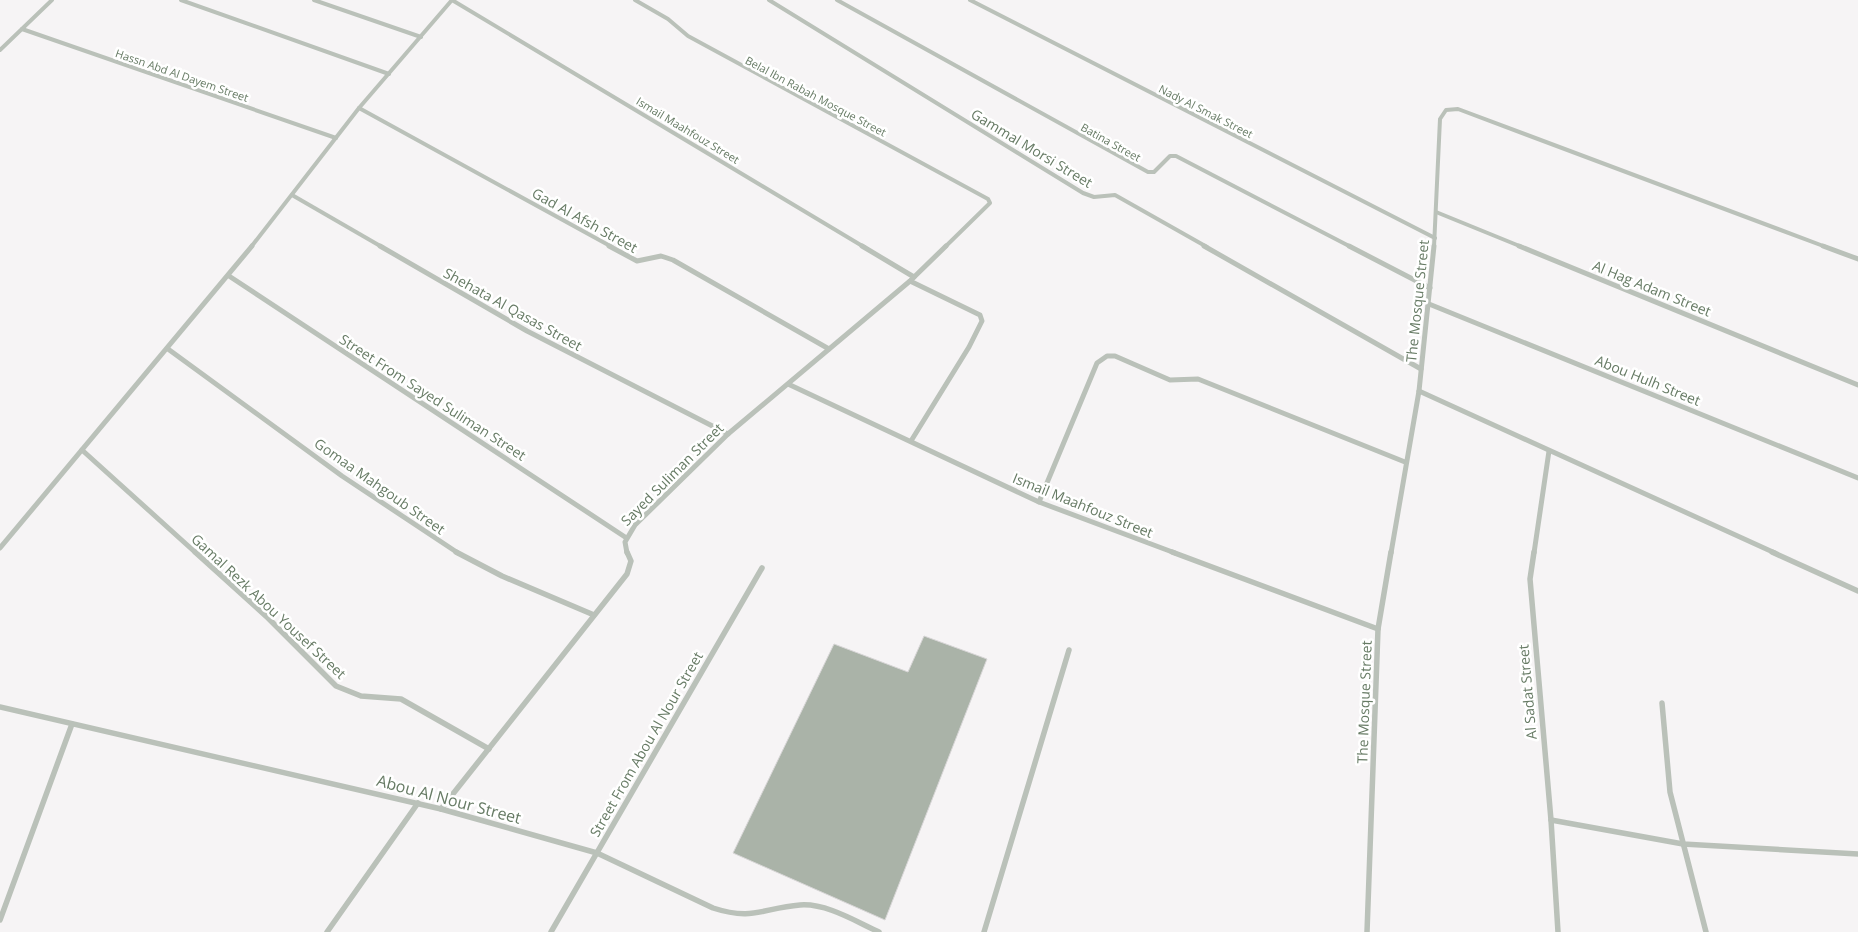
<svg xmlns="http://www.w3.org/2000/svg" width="1858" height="932" font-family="'Open Sans',sans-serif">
	<rect width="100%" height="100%" fill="#f6f4f5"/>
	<path fill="#aab3a8" stroke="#d8d6d7" d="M924 636 987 659 885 920 733 853 834 644 908 672Z"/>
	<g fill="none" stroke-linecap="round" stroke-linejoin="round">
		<g stroke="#bac1b9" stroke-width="4">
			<path d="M181 0 389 74"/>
			<path d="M314 0 421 37"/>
			<path d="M452 0 864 247"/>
			<path d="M635 0 668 19 688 36 988 199 990 203 945 247"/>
			<path d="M769 0 1083 193 1094 197 1115 195 1207 247"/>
			<path d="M837 0 1148 172H1154L1170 156H1176L1351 247"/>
			<path d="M970 0 1435 238"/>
			<path d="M22 29 336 138"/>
			<path d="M0 50 52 0"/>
			<path d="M359 108 612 247"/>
			<path d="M292 195 382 247"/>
			<path d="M1436 212 1522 247"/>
			<path d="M251 247 359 108 452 0"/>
			<path d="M1434 247 1440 119 1446 110 1458 109 1826 247"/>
		</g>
		<g stroke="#bac1b9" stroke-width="5">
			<path d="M380 246 527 331 728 434"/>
			<path d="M609 246 637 261 661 256 673 260 829 349"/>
			<path d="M862 246 914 277"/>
			<path d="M1204 246 1421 369"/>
			<path d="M1349 246 1430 288"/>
			<path d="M1519 246 1858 385"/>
			<path d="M1823 246 1858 259"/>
			<path d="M229 276 625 537"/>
			<path d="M910 281 980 315 982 321 969 347 911 441"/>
			<path d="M1429 304 1858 478"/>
			<path d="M168 349 342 476 458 553"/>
			<path d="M788 384 1039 502 1175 553"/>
			<path d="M1419 391 1775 553"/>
			<path d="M82 450 196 553"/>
			<path d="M1039 502 1097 363 1107 356H1115L1170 380 1198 379 1405 462"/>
			<path d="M0 548 252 246"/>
			<path d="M627 553 625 542 635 525 728 434 910 281 946 246"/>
			<path d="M1391 553 1419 391 1434 246"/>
			<path d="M1534 553 1549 451"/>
		</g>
		<g stroke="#bac1b9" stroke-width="5.5">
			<path d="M195 552 268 618 336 686 361 696 401 699 489 749"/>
			<path d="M456 552 502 576 594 615"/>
			<path d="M1172 552 1378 629"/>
			<path d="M1534 552 1530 579 1551 820 1558 932"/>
			<path d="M1772 552 1858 591"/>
			<path d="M1662 703 1670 792 1706 932"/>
			<path d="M0 707 441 809 597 853 713 908C753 921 763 908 800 905 826 903 855 921 879 932"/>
			<path d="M441 809 627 574 631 561 627 552"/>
			<path d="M1551 820 1683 844 1858 854"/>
			<path d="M0 920 72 724"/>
			<path d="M327 932 418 803"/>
			<path d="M551 932 762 568"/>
			<path d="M984 932 1069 650"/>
			<path d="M1367 932 1378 629 1391 552"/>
		</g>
	</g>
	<g text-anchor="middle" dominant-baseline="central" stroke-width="5" stroke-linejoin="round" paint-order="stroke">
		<g font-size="11" fill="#677b65" stroke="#fff">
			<text transform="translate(182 75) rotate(19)">Hassn Abd Al Dayem Street</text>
			<text transform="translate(816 96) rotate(28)">Belal Ibn Rabah Mosque Street</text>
			<text transform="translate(1206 111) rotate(27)">Nady Al Smak Street</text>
			<text transform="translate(688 130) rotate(31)">Ismail Maahfouz Street</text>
			<text transform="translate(1111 142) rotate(29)">Batina Street</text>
		</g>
		<g font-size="14" fill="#677b65" stroke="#fff">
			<text transform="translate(1032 148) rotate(31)">Gammal Morsi Street</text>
			<text transform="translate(585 220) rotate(29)">Gad Al Afsh Street</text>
			<text transform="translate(1652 288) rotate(22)">Al Hag Adam Street</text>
			<text transform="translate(1417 301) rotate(-84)">The Mosque Street</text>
			<text transform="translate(513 309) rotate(29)">Shehata Al Qasas Street</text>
			<text transform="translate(1648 380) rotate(22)">Abou Hulh Street</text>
			<text transform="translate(433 397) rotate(33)">Street From Sayed Suliman Street</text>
			<text transform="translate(672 474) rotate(-45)">Sayed Suliman Street</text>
			<text transform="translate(380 486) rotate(35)">Gomaa Mahgoub Street</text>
			<text transform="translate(1083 505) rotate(22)">Ismail Maahfouz Street</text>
			<text transform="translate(269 606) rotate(43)">Gamal Rezk Abou Yousef Street</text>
			<text transform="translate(1527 692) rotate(-95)">Al Sadat Street</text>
			<text transform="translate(1364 702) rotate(-88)">The Mosque Street</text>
			<text transform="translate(646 744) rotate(-60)">Street From Abou Al Nour Street</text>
		</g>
		<g font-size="16" fill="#677b65" stroke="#fff">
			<text transform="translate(449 799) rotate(15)">Abou Al Nour Street</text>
		</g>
	</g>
</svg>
